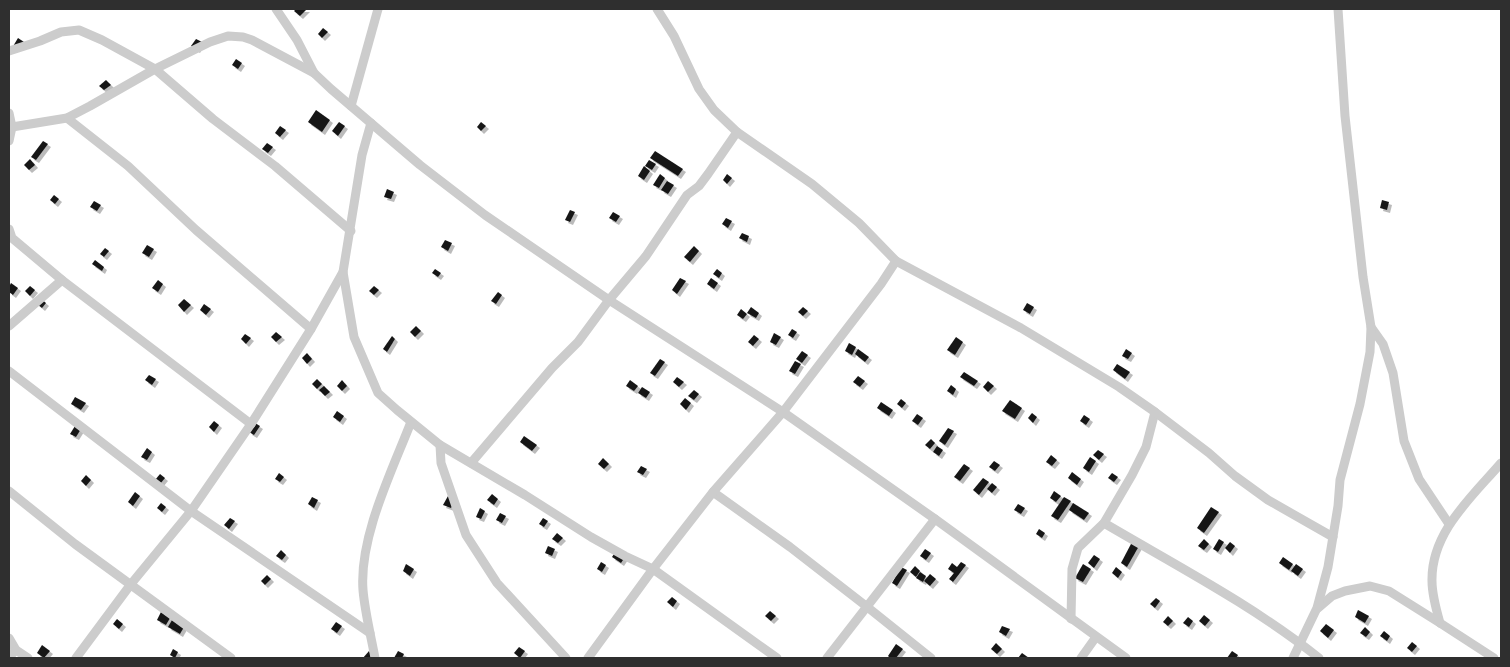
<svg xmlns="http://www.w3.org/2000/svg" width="1510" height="667" font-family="Overpass,sans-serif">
	<defs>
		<filter id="shadow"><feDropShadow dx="3" dy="3" stdDeviation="0" flood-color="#0004"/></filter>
	</defs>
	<rect width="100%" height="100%" fill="#fff"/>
	<g fill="#161616" filter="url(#shadow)">
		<path d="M296 9H307L300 16 294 11Z"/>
		<path d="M323 28 328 32 322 38 318 34Z"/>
		<path d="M18 38 24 42 12 48Z"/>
		<path d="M196 39 202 42 197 50 191 46Z"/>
		<path d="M236 59 242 63 238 69 232 65Z"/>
		<path d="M106 80 111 85 104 90 99 86Z"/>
		<path d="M316 110 330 120 322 132 308 122Z"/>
		<path d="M339 122 345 126 338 136 332 131Z"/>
		<path d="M481 122 486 126 481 131 477 127Z"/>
		<path d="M280 126 286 130 280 137 275 133Z"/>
		<path d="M43 141 48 144 36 160 31 157Z"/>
		<path d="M267 143 273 147 268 153 262 149Z"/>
		<path d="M655 151 683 169 678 176 650 158Z"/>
		<path d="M30 159 35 165 29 170 24 165Z"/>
		<path d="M649 160 656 164 652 170 645 166Z"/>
		<path d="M644 166 650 171 644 180 638 176Z"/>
		<path d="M660 174 665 178 659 188 653 185Z"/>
		<path d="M727 174 732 178 727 184 723 180Z"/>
		<path d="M667 181 674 185 668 194 661 190Z"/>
		<path d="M387 189 394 192 391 199 384 197Z"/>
		<path d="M54 195 59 199 55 204 50 200Z"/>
		<path d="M1382 200 1389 202 1387 210 1380 208Z"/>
		<path d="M94 201 101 205 97 211 90 207Z"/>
		<path d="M570 210 575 212 570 222 565 220Z"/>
		<path d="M613 212 620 216 616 222 609 218Z"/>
		<path d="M726 218 732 221 728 228 722 224Z"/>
		<path d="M742 233 749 236 747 242 739 238Z"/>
		<path d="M445 240 452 243 448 251 441 247Z"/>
		<path d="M147 245 154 249 149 257 142 253Z"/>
		<path d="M694 246 699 251 690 262 684 257Z"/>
		<path d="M105 248 109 251 104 257 100 254Z"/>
		<path d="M95 260 104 267 102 271 92 264Z"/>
		<path d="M435 269 441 273 438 277 432 273Z"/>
		<path d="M717 269 722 273 719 278 713 274Z"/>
		<path d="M680 278 686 281 677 294 672 290Z"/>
		<path d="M711 278 718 283 714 289 707 284Z"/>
		<path d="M158 280 163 284 158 292 152 288Z"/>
		<path d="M11 283 18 288 13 295 9 292V287Z"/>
		<path d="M30 286 35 290 30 296 25 291Z"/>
		<path d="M374 286 379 290 374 295 369 291Z"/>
		<path d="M498 292 502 295 496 304 491 301Z"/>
		<path d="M40 298 46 303 42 308 36 303Z"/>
		<path d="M184 299 191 305 184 312 178 305Z"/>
		<path d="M1027 303 1034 307 1030 314 1023 310Z"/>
		<path d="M204 304 211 309 206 315 200 310Z"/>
		<path d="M751 307 759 313 756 318 747 313Z"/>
		<path d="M803 307 808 311 803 316 798 312Z"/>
		<path d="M741 309 747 314 743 319 737 315Z"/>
		<path d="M416 326 421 331 415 337 410 332Z"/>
		<path d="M792 329 797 332 793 338 788 335Z"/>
		<path d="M276 332 282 337 276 342 271 337Z"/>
		<path d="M774 333 781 337 776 345 770 342Z"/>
		<path d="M245 334 251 338 246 344 241 339Z"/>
		<path d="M754 335 759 339 753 346 748 342Z"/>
		<path d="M392 336 395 339 387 352 383 349Z"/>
		<path d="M956 337 963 342 955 355 947 350Z"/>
		<path d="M849 343 856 347 852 355 845 351Z"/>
		<path d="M858 349 869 357 865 362 855 354Z"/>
		<path d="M1126 349 1132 353 1128 359 1122 356Z"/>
		<path d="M802 351 808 355 802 363 796 359Z"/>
		<path d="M307 353 312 359 307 364 302 358Z"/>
		<path d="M660 359 665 362 655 376 650 373Z"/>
		<path d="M795 361 801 364 795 374 789 371Z"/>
		<path d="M1117 364 1130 372 1125 379 1113 370Z"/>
		<path d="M964 372 978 381 974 386 960 377Z"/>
		<path d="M149 375 156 379 152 385 145 380Z"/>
		<path d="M858 376 865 381 860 387 853 382Z"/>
		<path d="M677 377 684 382 679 387 673 382Z"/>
		<path d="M317 379 322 384 317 389 312 384Z"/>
		<path d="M342 380 347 386 342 391 337 386Z"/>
		<path d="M630 380 638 386 634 391 626 386Z"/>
		<path d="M988 381 994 386 988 392 983 387Z"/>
		<path d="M951 385 956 389 953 395 947 391Z"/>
		<path d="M324 386 330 392 325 396 319 390Z"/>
		<path d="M642 387 650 392 646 398 638 393Z"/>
		<path d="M694 390 699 394 694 400 688 396Z"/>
		<path d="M75 397 86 403 81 410 71 404Z"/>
		<path d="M685 398 691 403 686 410 680 404Z"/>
		<path d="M901 399 906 403 902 408 897 404Z"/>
		<path d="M1010 400 1022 408 1015 419 1002 411Z"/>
		<path d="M881 402 893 410 889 416 877 408Z"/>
		<path d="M337 411 344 416 340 422 333 417Z"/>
		<path d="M1032 413 1037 417 1033 423 1028 418Z"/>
		<path d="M917 414 923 418 918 425 912 421Z"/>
		<path d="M1084 415 1090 419 1086 425 1080 421Z"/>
		<path d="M214 421 219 425 214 432 209 427Z"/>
		<path d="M255 423 260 426 254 435 249 432Z"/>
		<path d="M75 426 81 429 76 437 70 434Z"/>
		<path d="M948 428 954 431 945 445 939 441Z"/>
		<path d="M524 436 537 445 532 451 520 442Z"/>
		<path d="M931 439 935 443 930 449 925 445Z"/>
		<path d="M937 446 943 450 939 456 933 452Z"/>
		<path d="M147 448 152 452 147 460 141 457Z"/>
		<path d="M1098 450 1104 454 1099 460 1093 455Z"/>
		<path d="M1051 455 1057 460 1052 466 1046 462Z"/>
		<path d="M1090 457 1096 461 1089 472 1083 468Z"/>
		<path d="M603 458 609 464 604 469 598 464Z"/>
		<path d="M994 461 1000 465 995 471 989 467Z"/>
		<path d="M964 464 970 468 960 481 954 477Z"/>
		<path d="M641 466 647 469 643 475 637 472Z"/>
		<path d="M1072 472 1081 479 1077 485 1068 478Z"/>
		<path d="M279 473 284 477 280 482 275 479Z"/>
		<path d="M1112 473 1118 477 1114 482 1108 478Z"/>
		<path d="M160 474 165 478 160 484 155 480Z"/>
		<path d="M86 475 91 480 86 486 81 481Z"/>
		<path d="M983 478 989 482 979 495 973 490Z"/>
		<path d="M992 483 997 487 992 493 987 489Z"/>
		<path d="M1054 491 1061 496 1056 502 1050 498Z"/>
		<path d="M135 492 140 496 133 506 128 502Z"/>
		<path d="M492 494 498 499 494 505 487 500Z"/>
		<path d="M448 496 455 500 451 508 443 505Z"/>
		<path d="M312 497 318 500 314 508 308 504Z"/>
		<path d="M1064 497 1071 501 1058 520 1051 516Z"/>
		<path d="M161 503 166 507 162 512 157 508Z"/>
		<path d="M1073 503 1089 513 1084 520 1069 510Z"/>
		<path d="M1018 504 1025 508 1021 514 1014 510Z"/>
		<path d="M1211 507 1219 512 1204 533 1197 528Z"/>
		<path d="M480 508 485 511 481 519 476 517Z"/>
		<path d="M500 513 506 516 502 523 496 520Z"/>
		<path d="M230 518 235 521 229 529 224 525Z"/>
		<path d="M543 518 548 521 544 527 539 524Z"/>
		<path d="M1039 529 1045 533 1042 538 1036 534Z"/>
		<path d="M557 533 563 538 558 543 552 539Z"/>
		<path d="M1204 539 1209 544 1204 550 1198 546Z"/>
		<path d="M1219 539 1224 542 1218 552 1213 549Z"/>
		<path d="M1132 542 1139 546 1127 567 1121 563Z"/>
		<path d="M1230 542 1235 546 1230 553 1225 548Z"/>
		<path d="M548 546 555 549 552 556 545 553Z"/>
		<path d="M925 549 931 553 926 560 920 556Z"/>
		<path d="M281 550 286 555 282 560 276 556Z"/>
		<path d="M616 551 625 557 621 563 612 557Z"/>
		<path d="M1094 555 1100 559 1094 568 1088 563Z"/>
		<path d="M1283 557 1293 564 1289 570 1279 563Z"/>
		<path d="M601 562 606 565 602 572 597 569Z"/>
		<path d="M961 562 966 565 953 582 949 579 954 573 948 569 952 563 957 567Z"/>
		<path d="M406 564 414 569 410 576 403 571Z"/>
		<path d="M1083 564 1091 569 1083 582 1075 578Z"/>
		<path d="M1296 564 1303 569 1298 576 1291 571Z"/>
		<path d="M915 566 920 571 916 577 910 572Z"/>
		<path d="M901 567 907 570 897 586 892 583Z"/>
		<path d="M1116 567 1122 572 1118 578 1112 573Z"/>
		<path d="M920 572 926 576 923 582 916 578Z"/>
		<path d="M930 574 936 579 930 586 924 581Z"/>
		<path d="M267 575 271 579 265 585 261 581Z"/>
		<path d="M672 597 677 601 673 607 667 602Z"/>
		<path d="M1156 598 1160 601 1155 608 1150 604Z"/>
		<path d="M1358 610 1369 616 1365 623 1355 617Z"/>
		<path d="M770 611 776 616 771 621 765 616Z"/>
		<path d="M161 612 170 618 166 625 157 620Z"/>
		<path d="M1204 615 1210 620 1205 626 1199 621Z"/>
		<path d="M1168 616 1173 621 1168 626 1163 622Z"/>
		<path d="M1188 617 1193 621 1189 627 1183 623Z"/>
		<path d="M117 619 123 624 119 629 113 624Z"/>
		<path d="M172 620 184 627 180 634 168 627Z"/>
		<path d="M336 622 342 626 337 633 331 629Z"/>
		<path d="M1326 624 1334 630 1328 638 1320 631Z"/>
		<path d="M1002 626 1010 629 1006 636 999 632Z"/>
		<path d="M1365 627 1370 632 1366 637 1360 633Z"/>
		<path d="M1384 631 1390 636 1387 641 1380 636Z"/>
		<path d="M1412 642 1417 646 1412 652 1407 648Z"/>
		<path d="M996 643 1002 649 997 654 991 649Z"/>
		<path d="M896 644 903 649 896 658H890L888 656Z"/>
		<path d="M42 645 50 651 44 658 37 653Z"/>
		<path d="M519 647 525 651 520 658 514 653Z"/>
		<path d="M173 649 178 652 175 658 170 655Z"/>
		<path d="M369 651 373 658H363Z"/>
		<path d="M398 651 404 654 402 658H394Z"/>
		<path d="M1232 651 1238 655 1236 658H1227Z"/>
		<path d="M1022 653 1029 658H1018Z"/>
	</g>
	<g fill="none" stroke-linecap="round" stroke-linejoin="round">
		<g stroke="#ccc" stroke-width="9">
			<path d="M276 9 297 40 314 73 331 89 420 165 485 215 609 300 783 412 935 519 1126 658"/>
			<path d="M657 9 674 36 699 89 714 110 737 132 812 184 859 223 896 261"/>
			<path d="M9 51 40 41 61 32 79 30 102 40 155 69 213 119 275 166 351 231"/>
			<path d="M351 106 378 9"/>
			<path d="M9 113 12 127 9 141"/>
			<path d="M67 118 128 166 196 230 311 329"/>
			<path d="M12 127 67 118 90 106 155 69 210 42 228 36 243 37 252 40 314 73"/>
			<path d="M9 229 12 238 62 280 251 424"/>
			<path d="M343 272 354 337 378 393 397 410 440 445 525 495 591 537 625 556 653 569 777 658"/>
			<path d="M9 326 62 280"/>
			<path d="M1371 327 1383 344 1393 373 1404 441 1419 479 1449 524"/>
			<path d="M9 371 191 511 370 633"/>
			<path d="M440 445 441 463 466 535 497 583 566 658"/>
			<path d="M471 463 552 368 578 342 609 300 646 256 687 195 699 186 708 174 737 132"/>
			<path d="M9 491 75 544 231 658"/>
			<path d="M713 492 790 547 866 606 931 658"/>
			<path d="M1104 523C1177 566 1254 606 1319 658"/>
			<path d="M1318 608 1332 596 1345 591 1370 586 1389 591 1440 623 1494 658"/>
			<path d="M1071 619 1072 569 1078 548 1104 523 1132 475 1146 447 1155 412"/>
			<path d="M1440 623C1436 609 1432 595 1432 581 1431 532 1472 497 1501 463"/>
			<path d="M9 638 16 650 28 658"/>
			<path d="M9 657 16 650"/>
			<path d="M76 658 131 584 191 511 251 424 311 329 343 272 362 155 371 123"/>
			<path d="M375 658C371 636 365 613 363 590 359 537 392 471 411 422"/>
			<path d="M588 658 653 569 713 492 783 412 881 284 896 261 1021 328 1119 387 1155 412 1209 453 1235 476 1268 500 1333 537"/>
			<path d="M827 658 935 519"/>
			<path d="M1081 658 1096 637"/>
			<path d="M1293 658 1317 608 1328 567 1338 506 1340 480 1360 404 1370 352 1371 327 1363 277 1345 116 1338 9"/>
		</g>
	</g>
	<rect width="1510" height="667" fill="none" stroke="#2f2f2f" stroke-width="20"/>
</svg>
